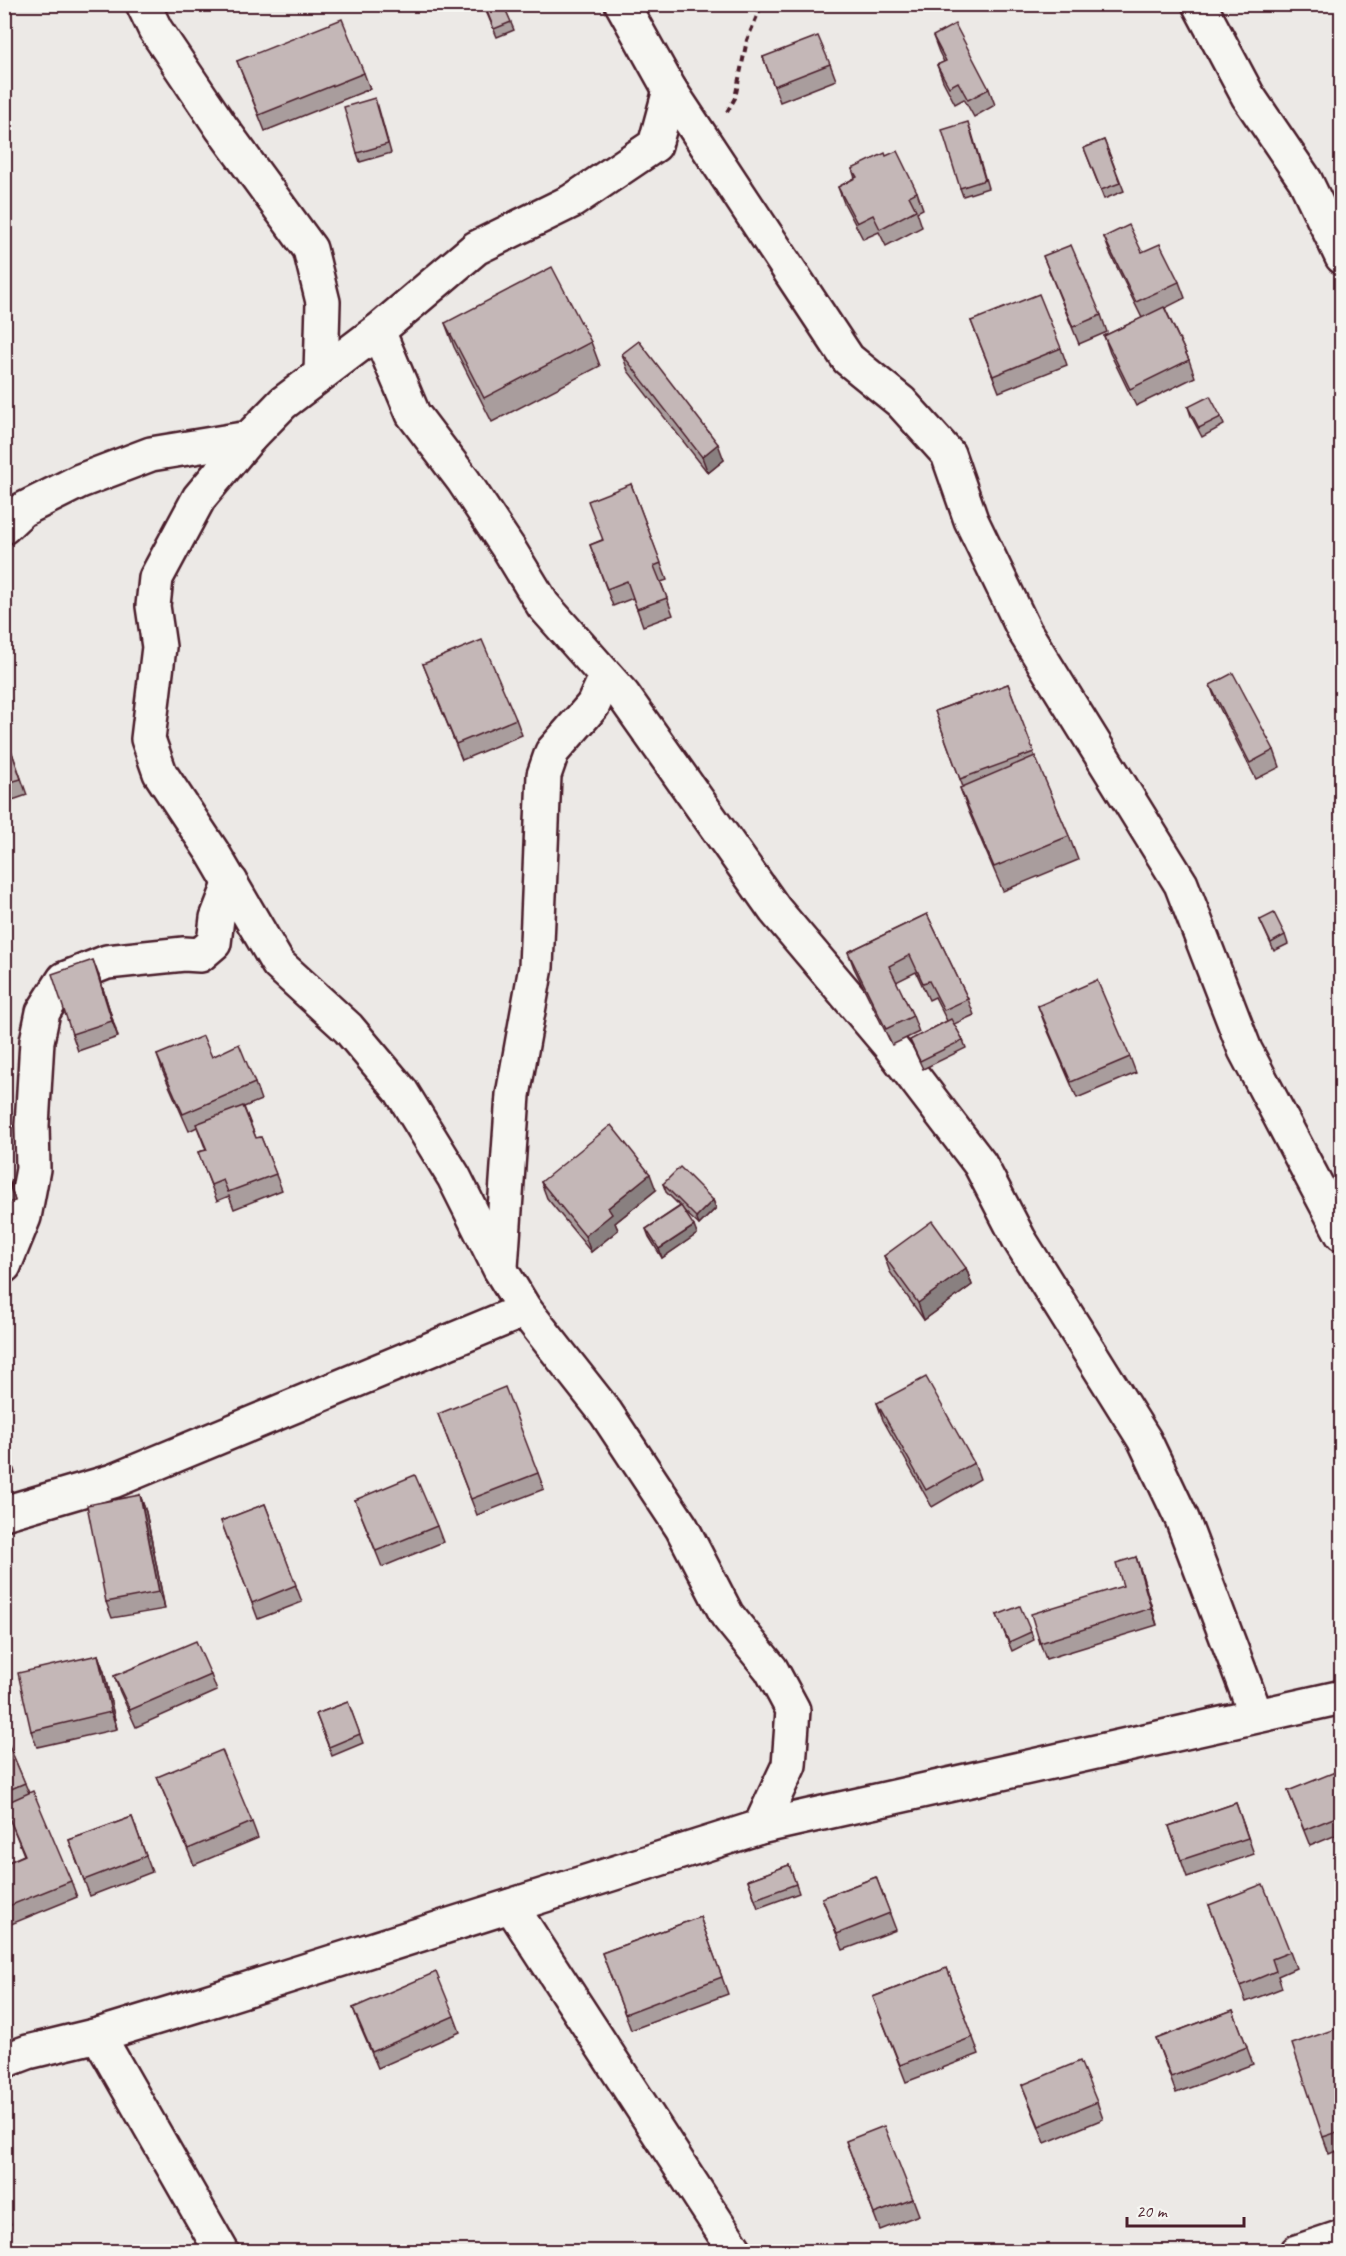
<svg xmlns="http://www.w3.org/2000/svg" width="1346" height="2256" font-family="Caveat,sans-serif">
	<rect width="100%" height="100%" fill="#ece9e6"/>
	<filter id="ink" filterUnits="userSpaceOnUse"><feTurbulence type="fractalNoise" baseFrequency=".0167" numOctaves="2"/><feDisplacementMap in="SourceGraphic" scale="12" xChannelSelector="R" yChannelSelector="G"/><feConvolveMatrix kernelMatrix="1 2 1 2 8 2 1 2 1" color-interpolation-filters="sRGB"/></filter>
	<g filter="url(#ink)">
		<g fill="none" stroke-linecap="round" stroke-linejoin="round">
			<g stroke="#4a1f2b" stroke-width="38">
				<g id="minor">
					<path d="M143 4 155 29 221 127 310 249 323 302 321 374"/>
					<path d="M622 4 670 90 848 359 901 402 948 454 971 520 1025 632 1181 884 1245 1050 1342 1234"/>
					<path d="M1199 4 1248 96 1305 180 1342 257"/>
					<path d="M378 331 413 414 463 480 509 549 543 605 623 695 775 910 890 1046 980 1164 1019 1239 1144 1439 1182 1519 1256 1715"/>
					<path d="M249 438 199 498 156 578 153 606 159 647 148 739 160 773 213 853 278 964 348 1028 401 1091 454 1177 500 1269 525 1310 606 1413 682 1528 727 1615 771 1669 793 1710 789 1765 760 1827"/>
					<path d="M4 527 22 510 80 481 151 454 249 438 283 403 378 331 476 248 572 201 655 145 670 90"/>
					<path d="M4 1266 24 1217 33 1169 32 1125 37 1041 43 1012 64 979 107 962 184 954 200 955 214 943 217 918 231 882"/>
					<path d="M501 1267 513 1095 536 967 544 775 552 752 593 705 606 677"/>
					<path d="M4 1513 113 1481 525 1310"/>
					<path d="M511 1906 736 2252"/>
					<path d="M98 2035 222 2252"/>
					<path d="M4 2061 28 2052 98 2035 200 2004 760 1827 1342 1697"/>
					<path d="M1297 2252 1342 2237"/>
				</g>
			</g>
			<path stroke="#4a1f2b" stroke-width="4" stroke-dasharray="6 4.5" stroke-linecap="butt" d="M727 112 735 98 747 40 762 4"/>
			<use href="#minor" stroke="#f6f6f2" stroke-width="33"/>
		</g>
		<g fill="#a99d9d" stroke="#4a1f2b" stroke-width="1.5">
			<path d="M483 4H503L514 30 497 37Z"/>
			<path d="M933 36 989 89 995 105 974 117 964 99 955 104 943 81 937 65 944 62 939 52Z"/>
			<path d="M763 57 830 64 836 80 780 102Z"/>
			<path d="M237 61 364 73 370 89 265 131Z"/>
			<path d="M378 106 391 153 360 162 357 153Z"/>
			<path d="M971 130 988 188 963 196 960 188Z"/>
			<path d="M1104 140 1124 191 1104 199 1084 148Z"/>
			<path d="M886 156 917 192 923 209 917 212 922 227 886 246 879 232 863 239 844 203 838 187 855 178 852 169Z"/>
			<path d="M1104 237 1142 252 1179 282 1185 298 1165 308 1189 360 1195 377 1136 406 1110 353 1104 336 1142 318 1110 253Z"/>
			<path d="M1043 256 1101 315 1107 332 1079 344Z"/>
			<path d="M971 321 1061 348 1067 365 999 392Z"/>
			<path d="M445 323 591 342 600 366 492 422 454 347Z"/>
			<path d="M622 354 724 460 708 473 628 371Z"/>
			<path d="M1188 407 1221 417 1224 425 1202 437 1191 416Z"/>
			<path d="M631 484 667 580 661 582 673 615 643 626 633 598 613 606 590 545 602 540Z"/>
			<path d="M423 664 516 719 522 735 462 760Z"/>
			<path d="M1008 684 1036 760 1069 836 1078 860 1003 891 969 812 960 788 963 787 935 711Z"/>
			<path d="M1210 685 1274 750 1280 767 1256 779 1216 701Z"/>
			<path d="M4 730 27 795 4 803Z"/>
			<path d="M927 914 968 999 974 1015 954 1024 963 1040 966 1048 923 1069 913 1048 910 1040 947 1021 935 997 929 1000 916 972 896 982 913 1016 919 1032 892 1045 854 968 848 952Z"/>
			<path d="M1260 920 1285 935 1288 944 1274 951Z"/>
			<path d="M99 976 118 1037 78 1051 72 1034Z"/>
			<path d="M1038 1006 1130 1057 1136 1073 1077 1098 1044 1022Z"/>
			<path d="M157 1055 212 1057 255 1083 261 1100 244 1107 256 1138 261 1137 282 1190 234 1209 229 1196 217 1201 198 1152 206 1150 197 1127 189 1131 163 1072Z"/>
			<path d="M4 1163 15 1201 4 1204Z"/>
			<path d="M541 1182 656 1190 615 1223 618 1230 591 1252 547 1198Z"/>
			<path d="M663 1184 713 1200 716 1208 699 1225 683 1210 697 1234 662 1258 649 1237 646 1229 680 1206 666 1192Z"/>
			<path d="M884 1256 966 1268 972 1285 924 1320 890 1272Z"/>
			<path d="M877 1403 974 1463 980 1479 932 1507 883 1420Z"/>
			<path d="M438 1414 538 1473 544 1489 477 1515Z"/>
			<path d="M4 1438 15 1473 4 1476Z"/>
			<path d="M140 1495 146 1512 165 1609 112 1618 106 1602Z"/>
			<path d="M355 1500 437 1526 443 1542 382 1567Z"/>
			<path d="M265 1504 302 1602 258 1619 221 1521Z"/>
			<path d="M1136 1557 1157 1625 1046 1659 1040 1643 1123 1586Z"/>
			<path d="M997 1615 1031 1632 1034 1640 1012 1651Z"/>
			<path d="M98 1655 104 1672 117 1729 37 1747 31 1731Z"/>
			<path d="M211 1675 217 1691 136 1727 120 1692 114 1676Z"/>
			<path d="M348 1702 363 1743 332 1756 316 1714Z"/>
			<path d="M4 1734 29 1793 71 1881 77 1897 4 1927V1864L24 1855 6 1810 4 1811Z"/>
			<path d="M157 1777 252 1822 258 1838 194 1865Z"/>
			<path d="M1341 1788V1833L1310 1846 1288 1791Z"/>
			<path d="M1236 1803 1254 1854 1187 1877 1169 1826Z"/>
			<path d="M132 1817 152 1872 90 1896 69 1840Z"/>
			<path d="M789 1865 799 1893 758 1908 748 1880Z"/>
			<path d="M876 1877 896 1930 843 1950 822 1898Z"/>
			<path d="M1209 1905 1290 1952 1296 1968 1278 1976 1282 1988 1246 2002Z"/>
			<path d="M700 1917 728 1994 631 2030 602 1953Z"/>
			<path d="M947 1968 979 2054 906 2082 873 1997Z"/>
			<path d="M353 2008 454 2016 460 2032 378 2068 359 2024Z"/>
			<path d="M1233 2010 1253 2064 1176 2093 1156 2039Z"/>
			<path d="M1341 2027V2149L1329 2154 1323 2137Z"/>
			<path d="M1022 2085 1097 2102 1103 2119 1045 2143Z"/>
			<path d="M846 2141 913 2199 919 2215 880 2230Z"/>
		</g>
		<g fill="#898080" stroke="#4a1f2b" stroke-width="1.5">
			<path d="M718 444 724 460 708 473 702 457Z"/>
			<path d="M93 960 99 976 118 1037 112 1021Z"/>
			<path d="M4 1163 15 1201 9 1185 4 1168Z"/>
			<path d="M650 1174 656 1190 615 1223 618 1230 591 1252 585 1236 608 1208Z"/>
			<path d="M713 1200 716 1208 699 1225 696 1217Z"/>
			<path d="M694 1226 697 1234 662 1258 659 1249Z"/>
			<path d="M966 1268 972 1285 924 1320 918 1303Z"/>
			<path d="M140 1495 146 1512 165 1609 159 1592Z"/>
			<path d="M1136 1557 1142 1574 1157 1625 1151 1608Z"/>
			<path d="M98 1655 104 1672 117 1729 111 1712Z"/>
			<path d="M4 2207 11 2224 4 2228Z"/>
		</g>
		<g fill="#c4b7b7" stroke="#4a1f2b" stroke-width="1.5">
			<path d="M484 4H503L511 22 494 29Z"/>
			<path d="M342 19 364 73 259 115 237 61Z"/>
			<path d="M955 24 989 89 968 100 958 82 949 87 937 65 946 61 933 36Z"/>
			<path d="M818 36 830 64 774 86 763 57Z"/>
			<path d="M375 98 388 144 357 153 344 107Z"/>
			<path d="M968 122 985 180 960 188 942 130Z"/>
			<path d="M1104 140 1120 183 1101 190 1084 148Z"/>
			<path d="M897 151 917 192 909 196 916 210 880 229 873 215 857 223 838 187 857 177 852 169 885 153 886 156Z"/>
			<path d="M1129 225 1142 252 1160 244 1179 282 1136 302 1104 237Z"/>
			<path d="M1071 245 1101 315 1073 327 1043 256Z"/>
			<path d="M552 267 591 342 484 398 445 323Z"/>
			<path d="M1039 294 1061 348 993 376 971 321Z"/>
			<path d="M1164 307 1189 360 1130 389 1104 336Z"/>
			<path d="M639 341 718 444 702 457 622 354Z"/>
			<path d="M1210 396 1221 417 1199 428 1188 407Z"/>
			<path d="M631 484 661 563 654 566 667 598 637 609 627 581 607 589 590 545 603 540 588 501Z"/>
			<path d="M482 640 516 719 456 744 423 664Z"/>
			<path d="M1233 673 1274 750 1250 763 1210 685Z"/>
			<path d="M1008 684 1034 752 960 779 935 711Z"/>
			<path d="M4 730 21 779 4 784Z"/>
			<path d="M1035 756 1069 836 994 867 960 788Z"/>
			<path d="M1274 913 1285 935 1271 943 1260 920Z"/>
			<path d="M927 914 968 999 944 1010 929 981 923 983 910 955 889 966 913 1016 886 1029 848 952Z"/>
			<path d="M93 960 112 1021 72 1034 52 974Z"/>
			<path d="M1097 980 1130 1057 1071 1082 1038 1006Z"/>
			<path d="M951 1019 963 1040 920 1061 910 1040Z"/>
			<path d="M203 1036 212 1057 239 1044 255 1083 183 1114 157 1055Z"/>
			<path d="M243 1106 256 1138 261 1137 276 1174 228 1192 223 1180 211 1185 198 1152 207 1150 196 1124Z"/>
			<path d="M611 1125 650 1174 608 1208 612 1214 585 1236 541 1182Z"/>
			<path d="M1341 1132V1148L1335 1135Z"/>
			<path d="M680 1167 713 1200 696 1217 663 1184Z"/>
			<path d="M4 1168 9 1185 4 1186Z"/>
			<path d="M681 1206 694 1226 659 1249 646 1229Z"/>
			<path d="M932 1221 966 1268 918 1303 884 1256Z"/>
			<path d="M926 1377 974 1463 926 1490 877 1403Z"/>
			<path d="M505 1387 538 1473 471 1499 438 1414Z"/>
			<path d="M4 1440 12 1464 4 1467Z"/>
			<path d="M415 1475 437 1526 376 1551 355 1500Z"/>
			<path d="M140 1495 159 1592 106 1602 87 1505Z"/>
			<path d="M265 1504 296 1585 252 1603 221 1521Z"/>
			<path d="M1136 1557 1151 1608 1040 1643 1031 1614 1123 1586 1116 1563Z"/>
			<path d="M1020 1606 1031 1632 1009 1642 997 1615Z"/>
			<path d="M196 1641 211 1675 130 1710 114 1676Z"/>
			<path d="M98 1655 111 1712 31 1731 18 1673Z"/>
			<path d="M348 1702 360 1734 329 1747 316 1714Z"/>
			<path d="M4 1734 25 1783 4 1792Z"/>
			<path d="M222 1750 252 1822 188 1849 157 1777Z"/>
			<path d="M1335 1772 1341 1788V1815L1304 1830 1288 1791Z"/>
			<path d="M33 1791 71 1881 4 1908V1864L25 1855 4 1806V1804Z"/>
			<path d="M1236 1803 1248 1838 1181 1860 1169 1826Z"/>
			<path d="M132 1817 146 1856 84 1880 69 1840Z"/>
			<path d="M789 1865 796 1884 755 1899 748 1880Z"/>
			<path d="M876 1877 890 1913 837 1934 822 1898Z"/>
			<path d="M1263 1884 1290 1952 1272 1959 1276 1971 1240 1986 1209 1905Z"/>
			<path d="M1341 1911V1931L1336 1912Z"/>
			<path d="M700 1917 722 1977 625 2014 602 1953Z"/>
			<path d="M947 1968 973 2037 900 2065 873 1997Z"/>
			<path d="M436 1972 454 2016 372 2052 353 2008Z"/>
			<path d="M1233 2010 1247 2047 1171 2077 1156 2039Z"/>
			<path d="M1341 2027V2131L1323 2137 1292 2044Z"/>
			<path d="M1080 2061 1097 2102 1039 2126 1022 2085Z"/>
			<path d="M884 2126 913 2199 874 2214 846 2141Z"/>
			<path d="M10 2241 16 2252H4V2244Z"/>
		</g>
	</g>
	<rect width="1346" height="2256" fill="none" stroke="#f6f6f2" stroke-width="24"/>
	<rect x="12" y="12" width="1322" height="2232" fill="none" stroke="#4a1f2b" stroke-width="2" filter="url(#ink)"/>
	<path d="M1127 2217v9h117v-9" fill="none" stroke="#4a1f2b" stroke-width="3"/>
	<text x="1136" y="2217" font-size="18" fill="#4a1f2b" stroke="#f6f6f2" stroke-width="4.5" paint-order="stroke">20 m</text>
</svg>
